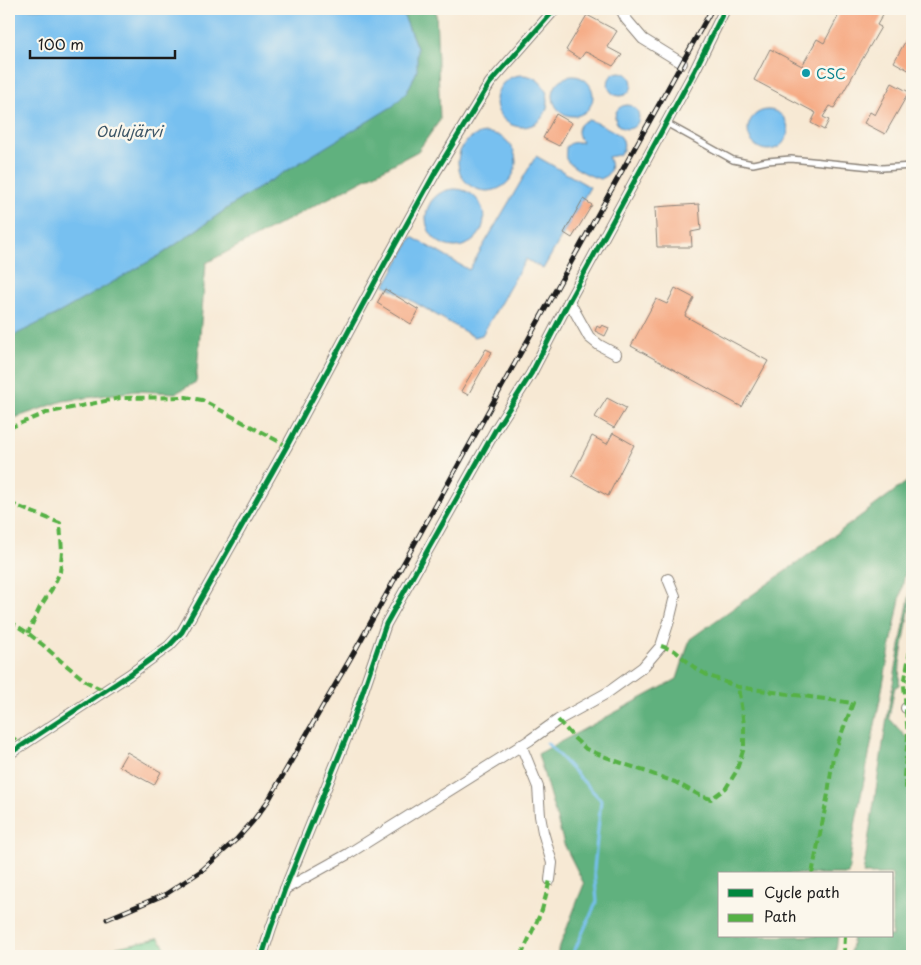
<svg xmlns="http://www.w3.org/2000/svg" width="921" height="965" font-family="'Playpen Sans',sans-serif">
	<rect width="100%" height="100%" fill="#fbf7ec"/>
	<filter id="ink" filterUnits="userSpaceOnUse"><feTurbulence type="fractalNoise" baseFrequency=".02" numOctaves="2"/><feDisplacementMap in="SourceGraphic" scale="10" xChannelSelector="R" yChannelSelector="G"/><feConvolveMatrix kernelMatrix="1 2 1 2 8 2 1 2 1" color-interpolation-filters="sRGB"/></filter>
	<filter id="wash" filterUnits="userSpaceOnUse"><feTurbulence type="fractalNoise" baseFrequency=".0096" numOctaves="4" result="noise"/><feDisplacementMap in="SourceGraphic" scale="20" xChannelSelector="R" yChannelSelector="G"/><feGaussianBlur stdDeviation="1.12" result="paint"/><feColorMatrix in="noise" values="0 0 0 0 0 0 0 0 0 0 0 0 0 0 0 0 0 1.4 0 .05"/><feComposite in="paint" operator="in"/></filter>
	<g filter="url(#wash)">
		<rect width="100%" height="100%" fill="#f7e9d4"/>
		<path fill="#76ce94" stroke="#497558" d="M158 937 171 956H78L158 938Z"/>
		<g fill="#60b17e" stroke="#3e664d">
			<path d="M401 9H436L440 120 418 151 206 263 196 382 176 393 137 391 63 401 9 420V338L162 254 242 198 417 48Z"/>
			<path d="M912 478V538L854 831 848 874H720V936H838L836 950V956H556L584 884 564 844 538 754 677 679 690 639 797 563Z"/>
			<path d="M912 582V594L900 663 899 685 895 687 894 691 889 718 906 737 912 731V956H850L853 936H892V874H863L889 705Z"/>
		</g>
		<g fill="#77c0f0" stroke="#4a6e86">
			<path d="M9 9H401L417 48V71L407 92 393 106 242 198 162 254 55 315 9 338Z"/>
			<circle cx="620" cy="84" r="12"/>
			<circle cx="522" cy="101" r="26"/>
			<circle cx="573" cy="96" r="20"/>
			<circle cx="627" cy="117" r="12"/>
			<circle cx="768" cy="130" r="20"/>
			<path d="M588 120C595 121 615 131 620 136 625 141 625 149 620 154 617 156 612 156 608 157 613 167 611 174 601 179 593 178 569 166 566 159 565 156 566 151 566 147L571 143 582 142C576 133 576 124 588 120Z"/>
			<circle cx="487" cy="162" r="29"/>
			<path d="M536 156 590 187 543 269 526 259 482 335 474 337 385 285 412 237 469 270Z"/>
			<circle cx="455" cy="218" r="29"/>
		</g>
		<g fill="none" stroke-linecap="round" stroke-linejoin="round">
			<path stroke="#77c0f0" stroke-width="3" d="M547 743 601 800 594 869 597 901 572 956"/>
		</g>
		<g id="blocks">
			<g fill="#f6ab85">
				<path d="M842 9H886L877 25 881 27 834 108 830 106 823 117 829 120 824 130 811 123 816 113 754 80 770 49 802 66 817 39 824 43Z"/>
				<path d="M587 15 617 31 607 47 622 55 613 66 588 53 585 52 580 59 566 50Z"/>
				<path d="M912 29V72L894 62Z"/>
				<path d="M892 83 909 92 885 134 864 123 870 112 875 115Z"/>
				<path d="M556 114 572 123 559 146 543 138Z"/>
				<path d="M583 199 592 205 572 238 564 233Z"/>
				<path d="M699 204 701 230 691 232 692 247H657L655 207Z"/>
				<path d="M675 288 694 298 685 316 768 361 742 407 631 346 656 299 667 304Z"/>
				<path d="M385 289 419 310 411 324 377 303Z"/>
				<path d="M602 325 609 328 605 336 595 331 597 326 600 328Z"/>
				<path d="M486 349 492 352 468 395 461 391Z"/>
				<path d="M607 398 626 408 614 428 595 417Z"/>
				<path d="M613 433 634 445 608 496 572 476 592 436 607 444Z"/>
				<path d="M127 752 161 772 154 785 119 766Z"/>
			</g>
		</g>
	</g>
	<g filter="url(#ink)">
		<use href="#blocks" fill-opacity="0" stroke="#8a8278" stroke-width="1"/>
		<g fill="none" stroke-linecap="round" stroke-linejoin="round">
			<g stroke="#8a8278" stroke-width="8">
				<path id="lane" d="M666 123 733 160 753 164 767 161 791 159 882 168 912 166"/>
			</g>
			<g stroke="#8a8278" stroke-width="12">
				<g id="street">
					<path d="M621 9 626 19 643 39 682 63"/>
					<path d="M569 301 589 337 599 345 616 354"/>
					<path d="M906 708 912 706"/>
					<path d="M521 745 538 787 540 816 543 832 552 863 550 880"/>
					<path d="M9 754 129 675 169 646 182 632 287 446 384 265 435 173 490 83 555 9"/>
					<path d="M285 889 348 854 530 740 558 720 607 693 643 667 661 646 669 621 675 596 668 579"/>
					<path d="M262 956 271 928 285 889 351 726 386 624 496 429 531 374 569 301 694 72 725 9"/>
				</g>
			</g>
			<use href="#lane" stroke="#fff" stroke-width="5"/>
			<use href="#street" stroke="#fff" stroke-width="10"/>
			<g stroke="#1c1c1c" stroke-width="5">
				<path id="rail" d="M107 919 166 894 201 871 237 839 253 821 268 801 357 647 712 9"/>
			</g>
			<use href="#rail" stroke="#fbf7ec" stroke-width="3" stroke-dasharray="9" stroke-linecap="butt"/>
			<g stroke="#55b145" stroke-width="4" stroke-dasharray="8 4" stroke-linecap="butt">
				<path d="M9 428 46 413 120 398 186 397 202 400 287 446"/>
				<path d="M9 503 60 523 62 552 60 572 52 589 40 607 28 633"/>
				<path d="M9 621 28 633 43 645 61 661 87 682 105 691"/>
				<path d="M912 638 904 685 908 737 904 777 907 791 912 800"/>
				<path d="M661 646 675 651 695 668 707 675 738 687 853 703 833 756 828 794 812 874"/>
				<path d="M558 720 575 739 586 749 616 761 675 782 701 796 711 799 726 788 736 772 744 748V724L738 687"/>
				<path d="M9 736 23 744"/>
				<path d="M521 956 542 910 550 880"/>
				<path d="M844 956 845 936"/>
			</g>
			<g stroke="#fbf7ec" stroke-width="8">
				<g id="cycleway">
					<path d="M9 754 129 675 169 646 182 632 287 446 384 265 435 173 490 83 555 9"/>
					<path d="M262 956 271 928 285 889 351 726 386 624 496 429 531 374 569 301 694 72 725 9"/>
				</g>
			</g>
			<use href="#cycleway" stroke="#00873e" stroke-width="5"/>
		</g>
	</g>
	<circle fill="#0f9aa8" stroke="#fbf7ec" stroke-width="2" cx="806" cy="73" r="5"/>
	<g text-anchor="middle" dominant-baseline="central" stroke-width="5" stroke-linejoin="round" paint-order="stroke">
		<g font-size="14" fill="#0d838f" stroke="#fbf7ec" text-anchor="start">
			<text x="816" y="73">CSC</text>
		</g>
		<g font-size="15" font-style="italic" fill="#3c5566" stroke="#fbf7ec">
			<text x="129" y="130">Oulujärvi</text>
		</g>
	</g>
	<rect width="921" height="965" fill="none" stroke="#fbf7ec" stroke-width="30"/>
	<rect x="718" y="872" width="175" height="65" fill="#fbf7ec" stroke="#a29f99"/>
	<rect x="728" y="889" width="25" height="8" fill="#00873e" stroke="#a29f99"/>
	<text x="764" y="898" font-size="15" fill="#1c1c1c">Cycle path</text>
	<rect x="728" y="914" width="25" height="8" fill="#55b145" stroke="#a29f99"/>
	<text x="764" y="922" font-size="15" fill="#1c1c1c">Path</text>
	<path d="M30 50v8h145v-8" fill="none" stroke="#1c1c1c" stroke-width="2.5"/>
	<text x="38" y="50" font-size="15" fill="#1c1c1c" stroke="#fbf7ec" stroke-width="4" paint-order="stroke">100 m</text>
</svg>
